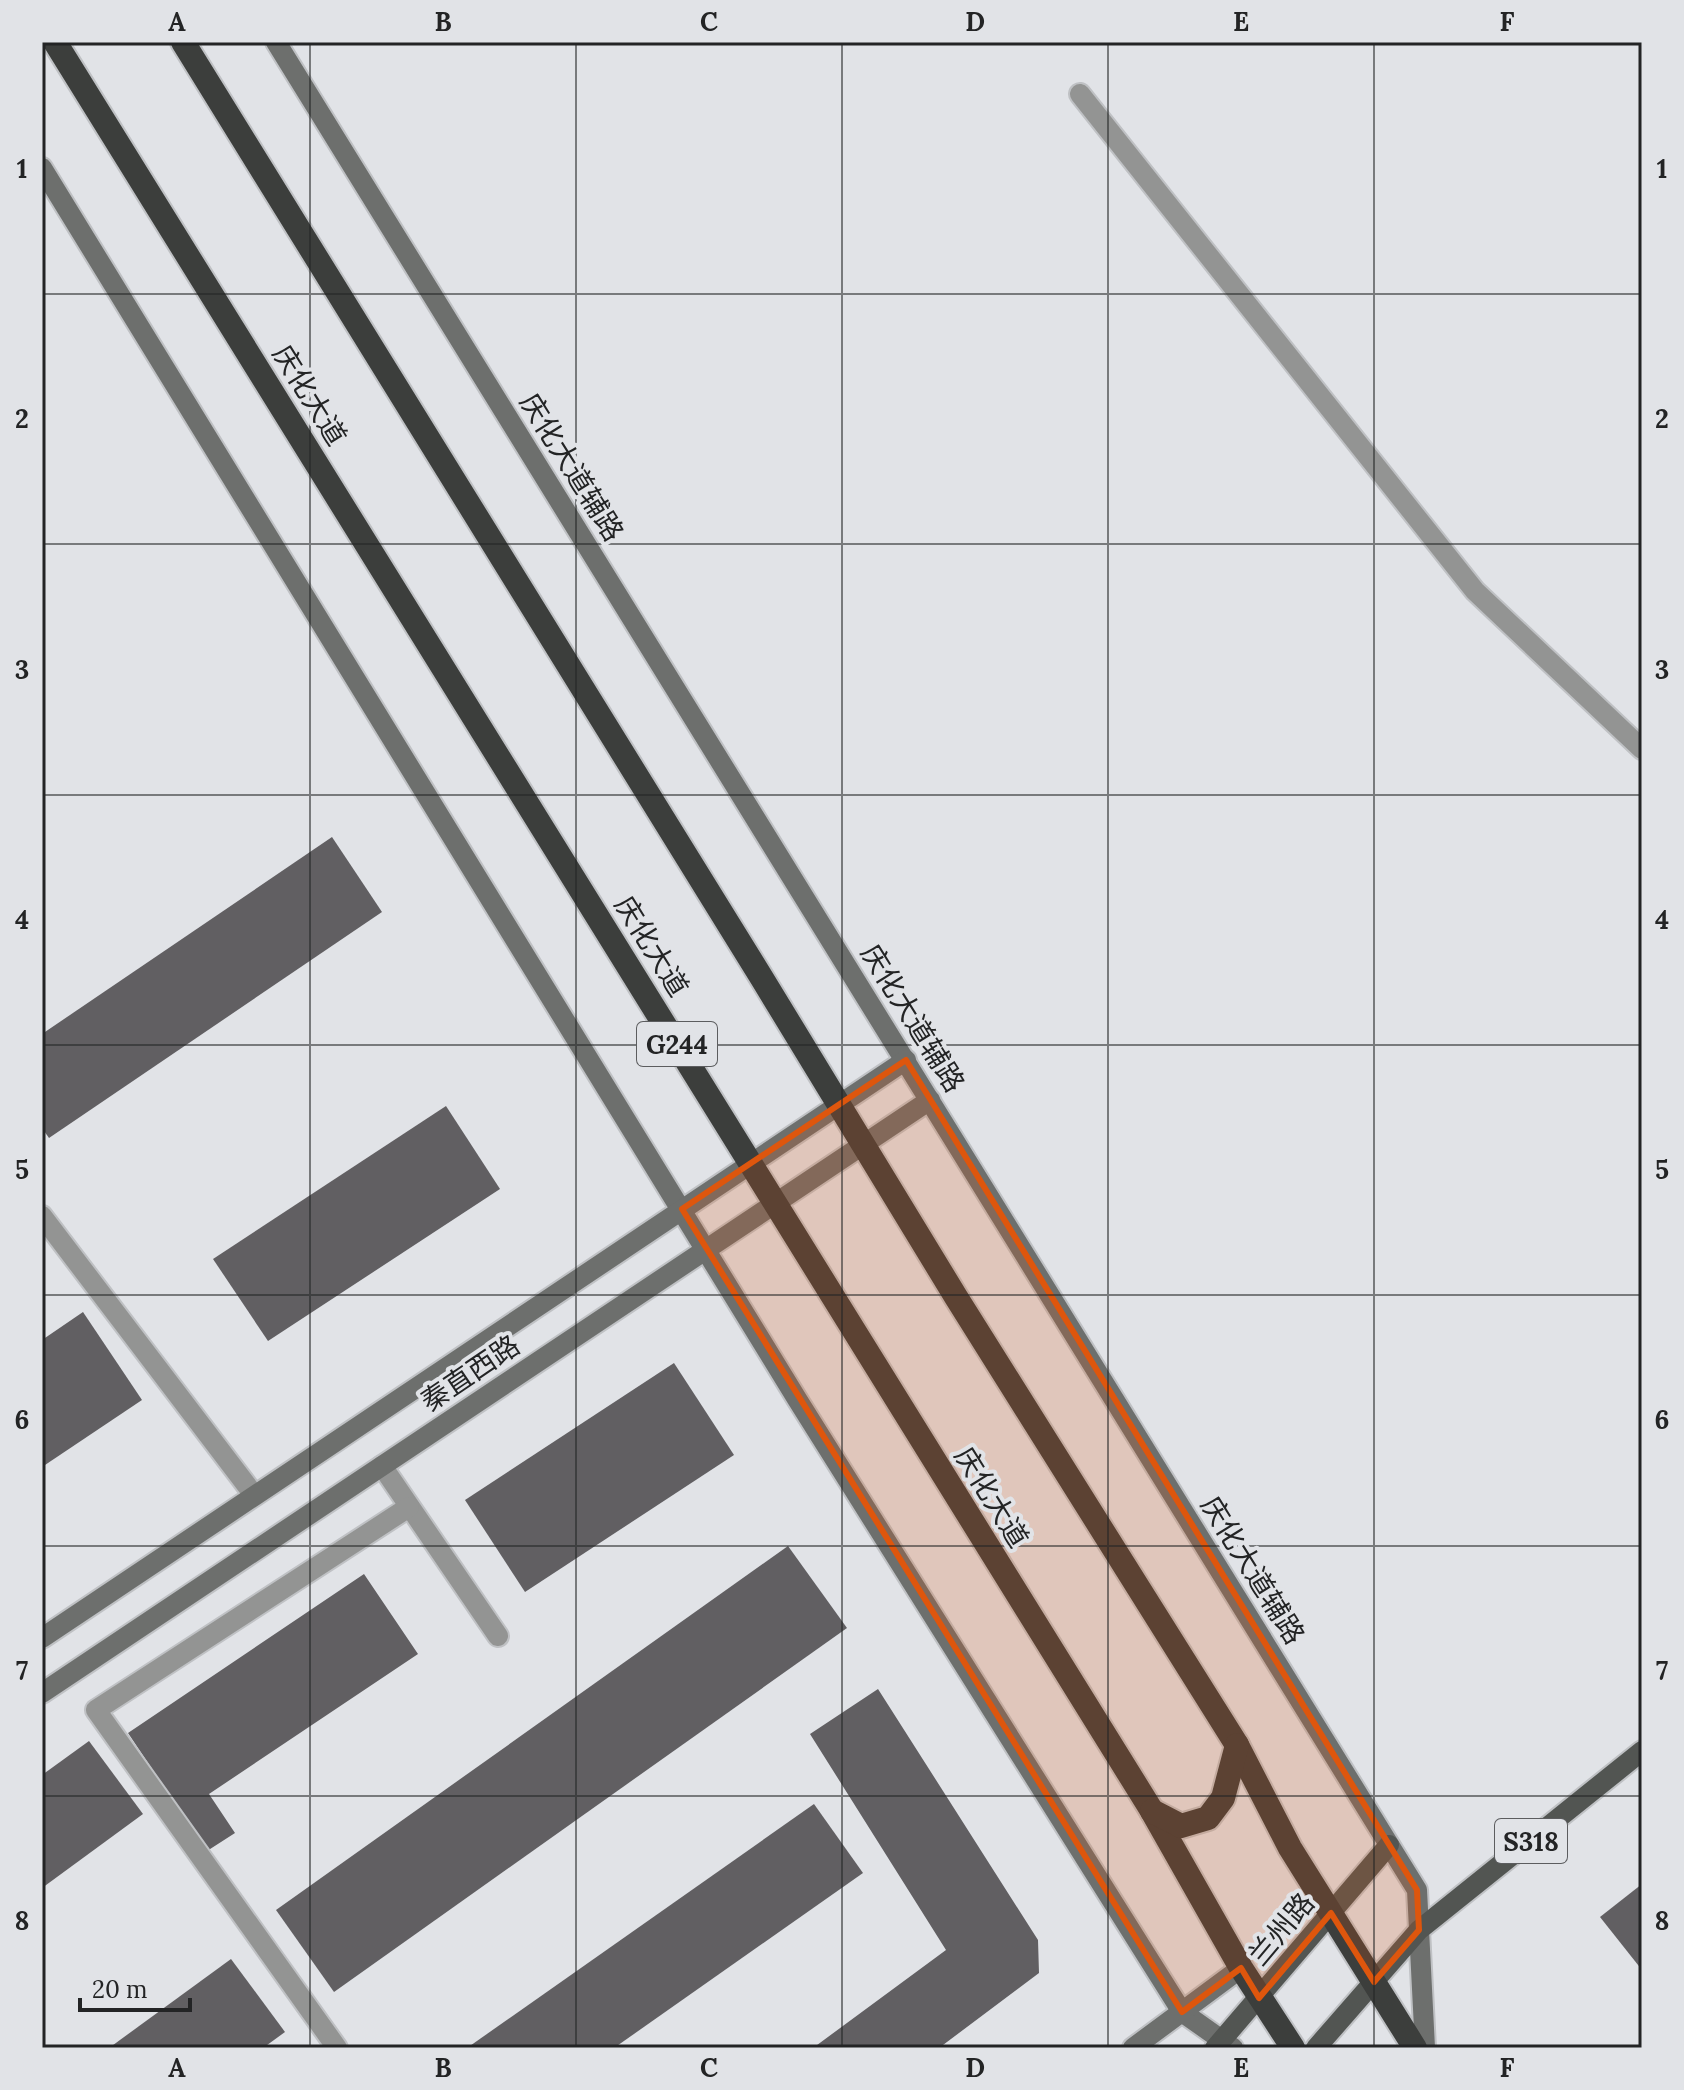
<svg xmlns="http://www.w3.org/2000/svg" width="1684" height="2090" font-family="Lora,'Noto Sans SC',serif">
	<rect width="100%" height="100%" fill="#e1e3e7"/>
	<g fill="#615f62">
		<path d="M332 837 382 912 49 1138 42 1128V1034Z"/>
		<path d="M446 1106 500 1189 268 1341 213 1259Z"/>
		<path d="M83 1312 142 1400 42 1467V1340Z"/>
		<path d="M674 1363 734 1455 525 1592 465 1500Z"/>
		<path d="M788 1546 847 1628 334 1992 276 1910Z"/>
		<path d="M364 1574 418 1654 209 1794 235 1833 207 1851 128 1733Z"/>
		<path d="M878 1689 1038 1940 1039 1973 939 2048H813L946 1950 810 1734Z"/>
		<path d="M89 1741 143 1814 42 1888V1775Z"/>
		<path d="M814 1804 863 1873 614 2048H467Z"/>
		<path d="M1642 1884V1970L1600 1917Z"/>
		<path d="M231 1959 285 2032 263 2048H109Z"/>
	</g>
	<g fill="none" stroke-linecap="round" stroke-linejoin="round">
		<g stroke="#bfc1c4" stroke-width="24">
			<g id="lane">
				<path d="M42 1216 254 1495"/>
				<path d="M382 1466 498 1636"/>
				<path d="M337 2048 96 1710 409 1507"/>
			</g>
		</g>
		<g stroke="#bfc1c4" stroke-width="24">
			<path id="street" d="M1080 94 1475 591 1642 749"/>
		</g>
		<g stroke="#bfc1c4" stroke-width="24">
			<g id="secondary">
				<path d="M276 42 1417 1890 1425 2048"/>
				<path d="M42 168 797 1399 1182 2012 1233 2048"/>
				<path d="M42 1638 906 1060"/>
				<path d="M42 1693 930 1100"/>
				<path d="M1133 2048 1241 1968"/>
			</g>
		</g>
		<g stroke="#bfc1c4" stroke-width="24">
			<g id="primary">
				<path d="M1215 2048 1389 1845"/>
				<path d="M1316 2048 1419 1930 1642 1751"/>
			</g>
		</g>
		<g stroke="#bfc1c4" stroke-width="28">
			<g id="highway">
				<path d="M55 42 1152 1811 1241 1968 1293 2048"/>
				<path d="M183 42 763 980 956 1297 1237 1745 1290 1848 1415 2048"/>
				<path d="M1152 1811 1181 1826 1208 1818 1223 1798 1237 1745"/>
			</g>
		</g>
		<use href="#lane" stroke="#939493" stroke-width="20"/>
		<use href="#street" stroke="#939493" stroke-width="20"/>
		<use href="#secondary" stroke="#6d6f6d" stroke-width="20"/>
		<use href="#primary" stroke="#525552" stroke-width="20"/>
		<use href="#highway" stroke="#3c3e3c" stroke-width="24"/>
	</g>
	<path fill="#de560d" fill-opacity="0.2" stroke="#de560d" stroke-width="6" stroke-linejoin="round" d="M906 1060 1417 1890 1419 1930 1374 1982 1331 1913 1259 1998 1241 1968 1182 2012 682 1209Z"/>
	<path fill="none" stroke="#232425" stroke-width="2" stroke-opacity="0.55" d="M310 42V2048M576 42V2048M842 42V2048M1108 42V2048M1374 42V2048M42 294H1642M42 544H1642M42 795H1642M42 1045H1642M42 1295H1642M42 1546H1642M42 1796H1642"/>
	<g text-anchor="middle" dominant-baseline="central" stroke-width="8" stroke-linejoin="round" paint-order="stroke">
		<g fill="#e1e3e7" stroke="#5c5d5f" stroke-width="2">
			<rect x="637" y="1022" width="80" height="44" rx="6"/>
			<rect x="1495" y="1819" width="72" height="44" rx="6"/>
		</g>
		<g font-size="26" font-weight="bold" fill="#232425">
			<text x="677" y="1044">G244</text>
			<text x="1531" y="1841">S318</text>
		</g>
		<g font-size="28" fill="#232425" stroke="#e1e3e7">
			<text transform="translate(310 395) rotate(58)">庆化大道</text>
			<text transform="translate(572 467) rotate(58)">庆化大道辅路</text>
			<text transform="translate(652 946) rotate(58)">庆化大道</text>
			<text transform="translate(913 1018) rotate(58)">庆化大道辅路</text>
			<text transform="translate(470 1373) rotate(-34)">秦直西路</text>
			<text transform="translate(992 1497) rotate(58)">庆化大道</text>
			<text transform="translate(1253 1570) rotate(58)">庆化大道辅路</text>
			<text transform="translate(1281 1929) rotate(-50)">兰州路</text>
		</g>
	</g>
	<rect width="1684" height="2090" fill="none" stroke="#e1e3e7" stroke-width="88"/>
	<path d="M80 1998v12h110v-12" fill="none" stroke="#232425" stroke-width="4"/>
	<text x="92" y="1998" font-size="24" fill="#232425" stroke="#e1e3e7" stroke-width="6" paint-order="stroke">20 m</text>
	<rect x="44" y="44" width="1596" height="2002" fill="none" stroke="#232425" stroke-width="3"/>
	<g font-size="26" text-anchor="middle" font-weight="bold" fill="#232425">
		<text x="177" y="31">A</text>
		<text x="443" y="31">B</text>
		<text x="709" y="31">C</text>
		<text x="975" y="31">D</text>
		<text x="1241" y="31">E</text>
		<text x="1507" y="31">F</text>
		<text x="22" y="178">1</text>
		<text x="1662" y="178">1</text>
		<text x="22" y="428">2</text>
		<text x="1662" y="428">2</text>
		<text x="22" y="679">3</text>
		<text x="1662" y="679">3</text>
		<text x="22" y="929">4</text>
		<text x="1662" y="929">4</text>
		<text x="22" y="1179">5</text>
		<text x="1662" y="1179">5</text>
		<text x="22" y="1429">6</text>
		<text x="1662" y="1429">6</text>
		<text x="22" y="1680">7</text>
		<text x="1662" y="1680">7</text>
		<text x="22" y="1930">8</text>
		<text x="1662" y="1930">8</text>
		<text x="177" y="2077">A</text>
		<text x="443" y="2077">B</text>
		<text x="709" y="2077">C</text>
		<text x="975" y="2077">D</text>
		<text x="1241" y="2077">E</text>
		<text x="1507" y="2077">F</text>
	</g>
</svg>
